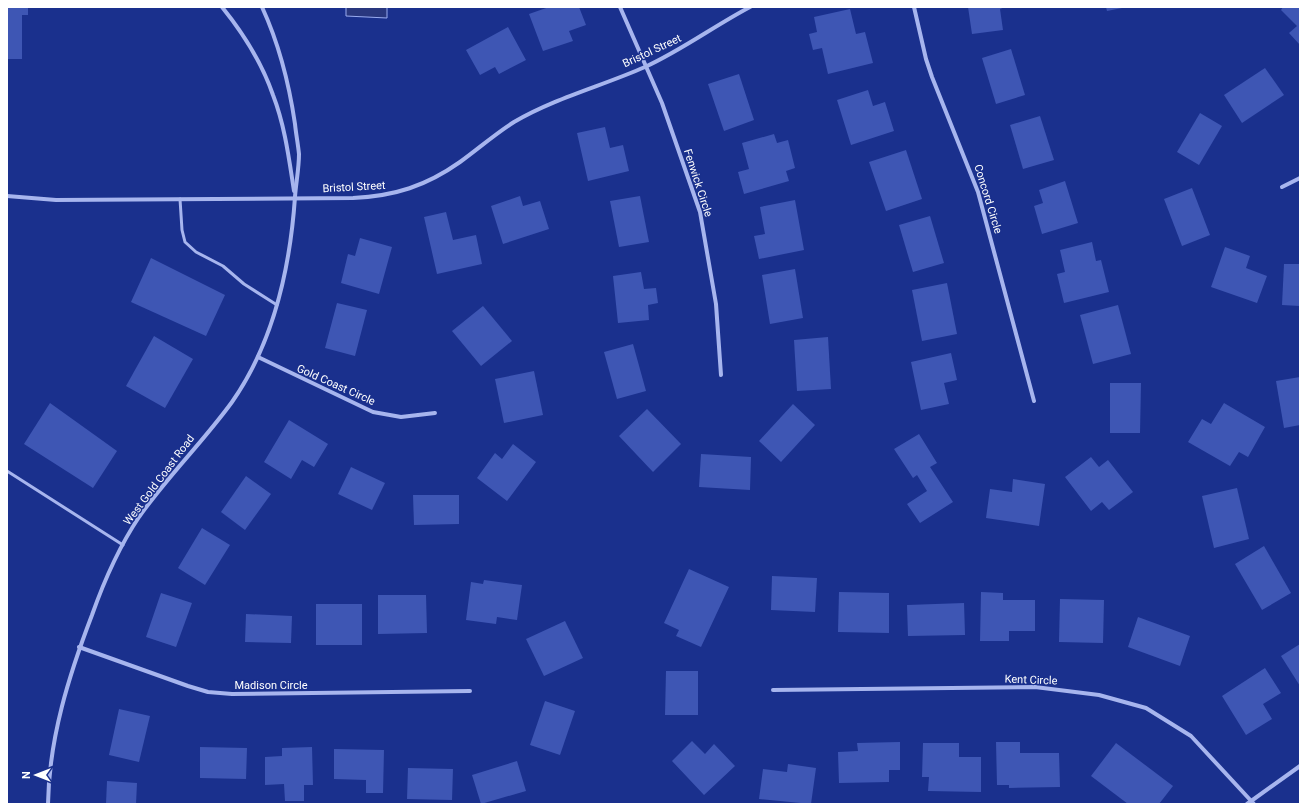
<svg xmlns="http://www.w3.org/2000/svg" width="1307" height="811" font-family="Roboto,sans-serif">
	<rect width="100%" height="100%" fill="#1a308d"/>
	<path fill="#29377e" stroke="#9aacf0" d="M346 7H387V18L346 16Z"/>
	<g fill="#3e56b4">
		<path d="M7 7H28V15H22V59H7Z"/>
		<path d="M549 7H579L586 25 569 31 573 41 543 51 529 14Z"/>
		<path d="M968 7H1005L1000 9 1003 30 972 34Z"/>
		<path d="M1106 7H1122V8L1107 11Z"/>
		<path d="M1283 7H1300V45L1289 33 1297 26 1281 10Z"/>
		<path d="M850 9 856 34 865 32 873 63 828 74 822 48 813 50 809 34 817 32 814 17Z"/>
		<path d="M508 27 526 60 499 74 495 67 480 75 466 50Z"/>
		<path d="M1011 49 1025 95 996 104 982 58Z"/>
		<path d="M1265 68 1284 95 1242 123 1224 95Z"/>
		<path d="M739 74 754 120 724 131 708 84Z"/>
		<path d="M868 90 873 106 885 102 894 131 851 145 837 100Z"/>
		<path d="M1200 113 1222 126 1199 165 1177 152Z"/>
		<path d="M1040 116 1054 160 1023 169 1010 125Z"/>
		<path d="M605 127 610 148 623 145 629 171 588 181 577 133Z"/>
		<path d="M774 134 777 143 788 140 795 168 786 171 789 181 744 194 738 172 749 169 742 143Z"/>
		<path d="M906 150 922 199 886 211 869 162Z"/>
		<path d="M1065 181 1078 223 1042 234 1034 206 1043 203 1039 190Z"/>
		<path d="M1192 188 1210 235 1182 246 1164 199Z"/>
		<path d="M520 196 523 206 540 201 549 229 503 244 491 206Z"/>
		<path d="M640 196 649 242 619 247 610 201Z"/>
		<path d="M795 200 804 250 759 259 754 236 765 234 760 207Z"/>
		<path d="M446 212 453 240 476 235 482 264 437 274 424 217Z"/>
		<path d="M930 216 944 263 913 272 899 225Z"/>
		<path d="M360 238 392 247 379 294 341 283 348 254 355 256Z"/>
		<path d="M1092 242 1096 261 1101 260 1109 292 1064 303 1057 274 1065 272 1060 250Z"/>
		<path d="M1225 247 1250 256 1246 268 1267 276 1257 303 1211 287Z"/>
		<path d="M151 258 225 295 206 336 131 302Z"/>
		<path d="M1284 264H1300V306L1282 305Z"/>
		<path d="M795 269 803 318 770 324 762 275Z"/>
		<path d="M641 272 644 289 656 288 658 303 648 305 649 320 618 323 613 276Z"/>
		<path d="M947 283 957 334 922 341 912 290Z"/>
		<path d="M337 303 367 310 355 356 325 348Z"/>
		<path d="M1118 305 1131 354 1093 364 1080 315Z"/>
		<path d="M483 306 512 341 481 366 452 331Z"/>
		<path d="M154 336 193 359 165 408 126 386Z"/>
		<path d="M828 337 831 389 797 391 794 340Z"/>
		<path d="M633 344 646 391 617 399 604 352Z"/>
		<path d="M951 353 957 380 944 383 949 404 921 410 911 362Z"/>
		<path d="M534 371 543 415 504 423 495 379Z"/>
		<path d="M1300 377V425L1284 428 1276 381Z"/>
		<path d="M1110 383H1141L1140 433H1110Z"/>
		<path d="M50 403 117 451 93 488 24 444Z"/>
		<path d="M1224 403 1265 427 1248 457 1239 452 1230 466 1188 442 1202 419 1211 424Z"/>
		<path d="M793 404 815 425 781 462 759 441Z"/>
		<path d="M647 409 681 444 653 472 619 436Z"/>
		<path d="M289 420 328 444 314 467 302 460 291 479 264 462Z"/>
		<path d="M919 434 937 463 930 467 953 502 920 523 907 504 927 491 917 475 913 478 894 449Z"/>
		<path d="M513 444 536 462 507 501 477 478 495 453 502 459Z"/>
		<path d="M701 454 751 457 750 490 699 487Z"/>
		<path d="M1091 457 1099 467 1108 460 1133 492 1109 510 1102 502 1091 511 1065 477Z"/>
		<path d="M351 467 385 483 372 510 338 494Z"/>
		<path d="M246 476 271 494 245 530 221 512Z"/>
		<path d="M1013 479 1045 484 1039 526 986 518 990 489 1012 492Z"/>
		<path d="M1237 488 1249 539 1214 548 1202 496Z"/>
		<path d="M413 495H459V524L414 525Z"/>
		<path d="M202 528 230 545 205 585 178 568Z"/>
		<path d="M1264 546 1291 593 1262 610 1235 564Z"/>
		<path d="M689 569 729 587 701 647 676 636 679 630 664 623Z"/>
		<path d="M772 576 817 578 815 612 771 610Z"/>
		<path d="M484 580 522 585 517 620 497 617 496 624 466 620 471 582 483 584Z"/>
		<path d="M839 592 889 593V633L838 632Z"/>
		<path d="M981 592 1003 593V600H1035V631H1009V641H980Z"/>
		<path d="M161 593 192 603 176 647 146 637Z"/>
		<path d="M378 595H426L427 633 378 634Z"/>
		<path d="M1060 599 1104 600 1103 643 1059 642Z"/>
		<path d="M964 603 965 635 908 636 907 605Z"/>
		<rect x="316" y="604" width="46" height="41"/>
		<path d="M246 614 292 616 291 643 245 642Z"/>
		<path d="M1138 617 1190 636 1180 666 1128 647Z"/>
		<path d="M565 621 583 658 544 676 526 639Z"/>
		<path d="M1300 644V686L1281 656Z"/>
		<path d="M1265 668 1281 693 1263 704 1272 719 1246 735 1222 696Z"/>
		<path d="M666 671H698V715H665Z"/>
		<path d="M545 701 575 711 560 755 530 745Z"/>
		<path d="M119 709 150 716 139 762 109 755Z"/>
		<path d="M692 741 705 754 714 744 735 766 704 795 672 761Z"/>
		<path d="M900 742V770H889V782L839 783 838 752 858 751 857 743Z"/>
		<path d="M996 742H1020V753H1059L1060 787 1009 788V785H997Z"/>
		<path d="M923 743H959V757H981V792L928 791 929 777H922Z"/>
		<path d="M1116 743 1173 786 1159 804H1128L1091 776Z"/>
		<path d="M200 747 247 748 246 779 200 778Z"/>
		<path d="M312 747 313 785H304V801H285L284 784 265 785V757L282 756V748Z"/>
		<path d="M334 749 384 750 383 793H366V780L334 779Z"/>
		<path d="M517 761 526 791 481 804 472 775Z"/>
		<path d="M788 764 816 768 811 804 759 799 763 769 787 772Z"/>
		<path d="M408 768 453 769 452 800 407 799Z"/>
		<path d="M107 781 137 783 136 804H106Z"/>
	</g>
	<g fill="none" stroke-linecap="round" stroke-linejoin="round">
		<g stroke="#a7b5ee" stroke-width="3">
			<path d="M180 199 182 230 185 242 196 252 223 266 244 284 277 305"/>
			<path d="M7 471 123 545"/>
		</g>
		<g stroke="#a7b5ee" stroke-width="4">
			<path d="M222 7C243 33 262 63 273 95 285 126 289 159 294 191"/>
			<path d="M620 7 662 103 700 212 716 304 721 375"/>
			<path d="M914 7 926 59 932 77 978 192 1034 401"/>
			<path d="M1282 187 1300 178"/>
			<path d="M7 196 56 200 353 198C395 196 426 186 460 162 478 149 495 134 514 122 555 98 602 86 645 67 682 50 714 26 750 7"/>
			<path d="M258 357 373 412 401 417 435 413"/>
			<path d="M79 647 188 686 208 692 232 694 470 691"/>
			<path d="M773 690 1035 687 1099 695 1146 708 1191 736 1254 804"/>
			<path d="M48 804C49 738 69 675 92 615 104 581 119 547 139 517 167 477 203 442 232 402 274 342 290 269 295 197 296 183 299 168 299 154 298 144 296 134 295 124 289 83 279 44 262 7"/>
			<path d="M1247 804 1300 766"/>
		</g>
	</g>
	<g text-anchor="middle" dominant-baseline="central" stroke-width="3" stroke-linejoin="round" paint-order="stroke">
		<g font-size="11" fill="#fff" stroke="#1a308d">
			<text transform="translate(652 51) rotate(-25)">Bristol Street</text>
			<text transform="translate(698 183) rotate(72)">Fenwick Circle</text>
			<text transform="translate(354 187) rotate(-3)">Bristol Street</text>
			<text transform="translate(988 199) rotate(73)">Concord Circle</text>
			<text transform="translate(336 385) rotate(24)">Gold Coast Circle</text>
			<text transform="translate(159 480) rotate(-53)">West Gold Coast Road</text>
			<text transform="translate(1031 680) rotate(2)">Kent Circle</text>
			<text x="271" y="685">Madison Circle</text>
		</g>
	</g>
	<rect width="1307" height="811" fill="none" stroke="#ffffff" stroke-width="16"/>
	<g transform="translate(36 775) rotate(270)" stroke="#1a308d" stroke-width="3" paint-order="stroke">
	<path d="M0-3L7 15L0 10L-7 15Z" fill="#ffffff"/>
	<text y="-6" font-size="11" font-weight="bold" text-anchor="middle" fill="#ffffff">N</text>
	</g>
</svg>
